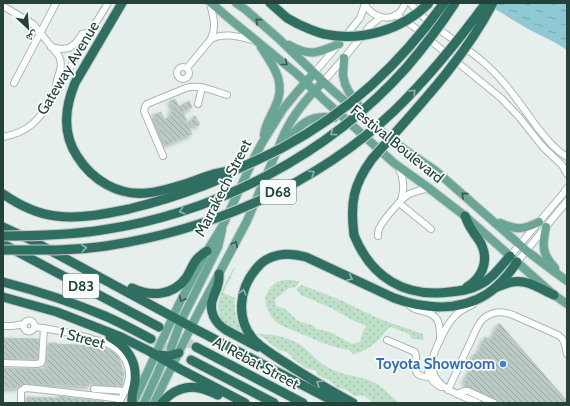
<svg xmlns="http://www.w3.org/2000/svg" width="570" height="406" font-family="Cabin,'Noto Naskh Arabic',sans-serif">
	<defs>
		<pattern id="grass-dots" width="8" height="8" patternUnits="userSpaceOnUse"><rect width="8" height="8" fill="#bfe0c8"/><path d="M2 2h.1M6 6h.1" fill="none" stroke="#a4c1ad" stroke-width="1.8" stroke-linecap="round"/></pattern>
		<pattern id="water-ripples" width="26" height="14" patternUnits="userSpaceOnUse"><rect width="26" height="14" fill="#8ec9d4"/><path d="M2 4q2-2 4 0t4 0M15 11q2-2 4 0t4 0" fill="none" stroke="#74a5ad"/></pattern>
		<pattern id="building-back-hatch" width="6" height="6" patternUnits="userSpaceOnUse"><rect width="6" height="6" fill="#bbcac4"/><path d="M-1 5l2 2M0 0l6 6M5-1l2 2" fill="none" stroke="#98a6a0"/></pattern>
		<filter id="shadow"><feDropShadow dx="-2" dy="2" stdDeviation="2" flood-color="#0004"/></filter>
	</defs>
	<rect width="100%" height="100%" fill="#e6efeb"/>
	<g fill="url(#grass-dots)">
		<path d="M234 267 235 268 223 293 235 298C234 310 236 320 241 330L240 332C235 329 228 327 224 322 209 307 227 282 234 267Z"/>
		<path d="M293 280 299 282 296 287 289 288 275 299 276 306 284 308 298 321 312 325 317 329 330 332 352 344 360 342C363 334 360 333 367 326L354 321 331 308 301 295 297 290 298 287 302 285 338 299 382 320 423 334 424 340 412 339 409 334 391 327C385 330 384 334 380 338 374 345 361 354 352 354L350 350C331 348 315 339 297 332 290 329 281 326 275 321 269 314 262 301 267 293 269 288 275 282 280 281 284 279 289 280 293 280Z"/>
		<path d="M258 334C273 334 289 337 302 346 306 349 310 353 313 356 318 361 325 366 331 369 345 376 362 376 375 383 385 388 391 397 399 403H372C367 396 363 395 355 396L345 389 338 388 329 380 319 376 315 370 306 368 293 359 290 354 284 351 279 350 274 346 269 343 266 339 260 336Z"/>
	</g>
	<path fill="url(#water-ripples)" d="M485 3H567V50L556 43 528 29Z"/>
	<g fill="url(#building-back-hatch)" stroke="#b8c9c2" filter="url(#shadow)">
		<path d="M175 99 179 107 189 101 192 107 183 112 188 124 194 116 196 117 197 120 199 122V125L197 126 188 125 192 134 166 145 153 115 161 112 164 120 172 116 170 112 174 110 170 101Z"/>
		<path d="M499 323 567 401V403H499L496 399 469 387 470 385 464 383 473 364 470 363 474 354 477 355 485 337 491 340Z"/>
		<path d="M3 338 39 339 38 359H3Z"/>
		<path d="M49 343H56V344L101 346 112 351 119 358 124 374 122 386 98 385V382H89V386L42 384V385L25 384H22L18 388H3V368L47 369Z"/>
		<path d="M58 396 72 398 104 401V403H27V397L58 398Z"/>
	</g>
	<g fill="none" stroke-linecap="round" stroke-linejoin="round">
		<g stroke="#bfccc8" stroke-width="9" stroke-dasharray="9 4.5" stroke-linecap="butt">
			<path d="M160 328 196 347"/>
			<path d="M151 339 191 360"/>
		</g>
		<g stroke="#a8b8b2" stroke-width="8">
			<g id="minor">
				<path d="M364 3C373 21 398 24 405 3"/>
				<path d="M410 3C429 27 459 41 482 61 504 79 520 104 537 127 546 138 555 150 567 157"/>
				<path d="M3 6 33 24 59 56C65 70 54 78 56 91"/>
				<path d="M396 15 414 27 501 98 519 117 543 147 562 165 567 174"/>
				<path d="M344 38 360 18 365 4"/>
				<path d="M211 39C225 32 239 37 254 40"/>
				<path d="M51 47 61 49 69 48 76 43 82 34 90 32"/>
				<circle cx="183" cy="73" r="6"/>
				<path d="M187 68 211 39C217 25 213 17 210 3"/>
				<path d="M314 73 338 45"/>
				<path d="M323 82 344 58 370 26 381 17"/>
				<path d="M14 83 56 3"/>
				<path d="M198 104 202 87"/>
				<path d="M3 137C13 135 23 132 31 125 47 112 58 88 69 69 81 47 94 25 108 3"/>
				<path d="M163 156 144 111 145 107 147 104 186 88C200 84 214 91 227 95"/>
				<path d="M398 167C404 178 405 188 401 200"/>
				<path d="M399 203 431 229"/>
				<path d="M378 236C378 233 378 230 380 227 384 219 401 199 409 194 416 191 423 189 430 189"/>
				<path d="M510 256 562 195 567 188"/>
				<path d="M517 262 567 201"/>
				<path d="M408 304C412 309 417 310 423 311 440 315 440 324 440 340"/>
				<path d="M472 305C465 308 459 311 454 317 446 325 433 352 432 363 432 369 434 376 438 381 446 391 465 397 478 403"/>
				<circle cx="29" cy="326" r="5.5"/>
				<path d="M3 326H13L24 324"/>
				<path d="M35 327C55 330 76 333 95 340 101 341 107 343 112 346 123 352 130 365 129 377 128 386 123 395 119 403"/>
				<path d="M387 340 415 352C420 364 407 377 430 377"/>
				<path d="M430 360C425 372 430 381 441 387"/>
				<path d="M3 363 36 364 41 363 42 361 44 328"/>
				<path d="M94 389 125 391"/>
				<path d="M448 390C456 373 463 357 471 341 474 334 477 325 483 319 492 311 503 311 513 315L558 335C565 339 565 346 567 354"/>
				<path d="M457 394 464 391H468L494 403"/>
				<path d="M21 403V391L25 388C57 391 89 395 121 399"/>
			</g>
		</g>
		<g stroke="#c2cac8" stroke-width="10">
			<g id="major">
				<path d="M211 3 231 20 297 74 323 99 394 163 426 186 465 216 554 295 567 304"/>
				<path d="M236 3 246 10 279 39 331 89 364 118 405 150 436 171 527 251 548 267 567 281"/>
				<path d="M289 45C310 57 318 53 339 44"/>
				<path d="M261 47C274 67 287 83 275 107 271 116 265 125 264 135"/>
				<path d="M344 58 343 75 345 84 349 92 357 103 362 113"/>
				<path d="M281 147C296 129 307 113 334 118"/>
				<path d="M500 223C516 230 523 230 539 222"/>
				<path d="M546 227C542 246 542 254 555 268"/>
				<path d="M172 361 171 354V348L181 321 218 247 222 230"/>
				<path d="M133 403 179 304 207 251 223 225 255 156 262 143 283 109 297 92 314 73"/>
				<path d="M144 403 159 370 165 355"/>
				<path d="M154 403 198 313 247 221 284 134C294 113 307 98 323 82"/>
			</g>
		</g>
		<g stroke="#c2cac8" stroke-width="11">
			<g id="highway">
				<path d="M122 3 75 83C65 107 62 133 77 156 92 180 118 196 147 193 161 192 175 187 188 183 203 178 217 171 233 171"/>
				<path d="M270 3 287 18 298 24"/>
				<path d="M3 194C19 205 37 214 56 216 81 219 105 214 129 209 153 203 177 196 200 187 211 183 223 179 233 171"/>
				<path d="M465 216C467 221 469 226 472 230 475 236 480 240 482 246 489 262 481 279 467 287"/>
				<path d="M3 227 31 240 197 330 337 403"/>
				<path d="M354 235C371 277 404 298 450 292 460 291 470 290 479 285 492 279 501 266 510 256"/>
				<path d="M3 244 159 327"/>
				<path d="M219 274C220 284 216 289 213 298 208 311 215 323 226 330L258 347"/>
				<path d="M3 282C38 291 72 302 105 316 121 323 136 331 151 339"/>
				<path d="M497 287C502 285 507 283 512 282 528 279 540 289 554 295"/>
				<path d="M132 288C150 297 173 296 186 278 190 272 192 265 197 259 200 256 203 253 207 251"/>
				<path d="M3 297 57 312 121 337 149 351 180 369 245 403"/>
				<path d="M110 337C126 346 137 361 135 381 134 390 131 393 132 403"/>
				<path d="M196 347 303 403"/>
				<path d="M159 355 168 356 179 353"/>
				<path d="M191 360 274 403"/>
				<path d="M162 403C172 390 188 384 203 389 208 390 213 393 218 395"/>
				<path d="M353 403C333 392 314 381 295 369 282 360 266 352 255 341 235 320 239 289 256 269 268 253 288 252 306 257L394 298C424 309 459 312 487 294 499 286 509 274 517 262"/>
			</g>
		</g>
		<use href="#minor" stroke="#fff" stroke-width="6"/>
		<use href="#major" stroke="#6aa596" stroke-width="8"/>
		<use href="#highway" stroke="#2f6f62" stroke-width="9"/>
		<g stroke="#c2cac8" stroke-width="11" stroke-linecap="butt">
			<g id="highway-bridge">
				<path d="M298 24C307 28 315 32 324 34 361 42 402 30 429 3"/>
				<path d="M233 171C249 164 266 156 282 148 349 112 400 64 444 3"/>
				<path d="M354 235C350 203 353 185 372 159 415 110 463 61 493 3"/>
				<path d="M3 236C36 236 69 235 102 230 217 213 329 154 406 68 424 47 440 26 455 3"/>
				<path d="M3 250C37 250 72 251 106 246 211 230 316 185 394 111 428 78 458 41 486 3"/>
			</g>
		</g>
		<use href="#highway-bridge" stroke="#2f6f62" stroke-width="9"/>
	</g>
	<defs><path id="oneway-chevron" d="M-2-3.5L2.5 0L-2 3.5" fill="none" stroke-width="1.6" stroke-linecap="round" stroke-linejoin="round"/></defs>
	<g stroke="#365b51">
		<use href="#oneway-chevron" transform="translate(258 21) rotate(-138)"/>
		<use href="#oneway-chevron" transform="translate(285 63) rotate(39)"/>
		<use href="#oneway-chevron" transform="translate(464 195) rotate(-139)"/>
		<use href="#oneway-chevron" transform="translate(235 244) rotate(-62)"/>
		<use href="#oneway-chevron" transform="translate(182 299) rotate(117)"/>
	</g>
	<g stroke="#93b5ae">
		<use href="#oneway-chevron" transform="translate(413 92) rotate(-46)"/>
		<use href="#oneway-chevron" transform="translate(333 133) rotate(143)"/>
		<use href="#oneway-chevron" transform="translate(312 173) rotate(-31)"/>
		<use href="#oneway-chevron" transform="translate(182 211) rotate(163)"/>
		<use href="#oneway-chevron" transform="translate(84 248) rotate(-6)"/>
		<use href="#oneway-chevron" transform="translate(350 278) rotate(25)"/>
		<use href="#oneway-chevron" transform="translate(243 292) rotate(-75)"/>
		<use href="#oneway-chevron" transform="translate(319 383) rotate(-148)"/>
	</g>
	<circle fill="#3f7fe0" stroke="#f7fbf9" stroke-width="1.5" cx="503" cy="364" r="4"/>
	<g text-anchor="middle" dominant-baseline="central" stroke-width="3.5" stroke-linejoin="round" paint-order="stroke">
		<g fill="#f7fbf9" stroke="#637a73" stroke-width="1">
			<rect x="260" y="180" width="36" height="24" rx="3"/>
			<rect x="63" y="274" width="36" height="24" rx="3"/>
		</g>
		<g font-size="14" font-weight="bold" fill="#24423a">
			<text x="278" y="192">D68</text>
			<text x="81" y="286">D83</text>
		</g>
		<g font-size="15" fill="#24423a" stroke="#f7fbf9">
			<text transform="translate(68 68) rotate(-59)">Gateway Avenue</text>
			<text transform="translate(397 144) rotate(39)">Festival Boulevard</text>
			<text transform="translate(223 188) rotate(-63)">Marrakech Street</text>
			<text transform="translate(82 338) rotate(15)">1 Street</text>
			<text transform="translate(256 363) rotate(28)">Al Rebat Street</text>
		</g>
		<g font-size="15" font-weight="bold" fill="#366cbe" stroke="#f7fbf9" text-anchor="end">
			<text x="495" y="364">Toyota Showroom</text>
		</g>
	</g>
	<rect width="570" height="406" fill="none" stroke="#24423a" stroke-width="8"/>
	<g transform="translate(28 28) rotate(154)" stroke="#f7fbf9" stroke-width="3" paint-order="stroke">
	<path d="M0-3L7 15L0 10L-7 15Z" fill="#24423a"/>
	<text y="-6" font-size="11" font-weight="bold" text-anchor="middle" fill="#24423a">ش</text>
	</g>
</svg>
